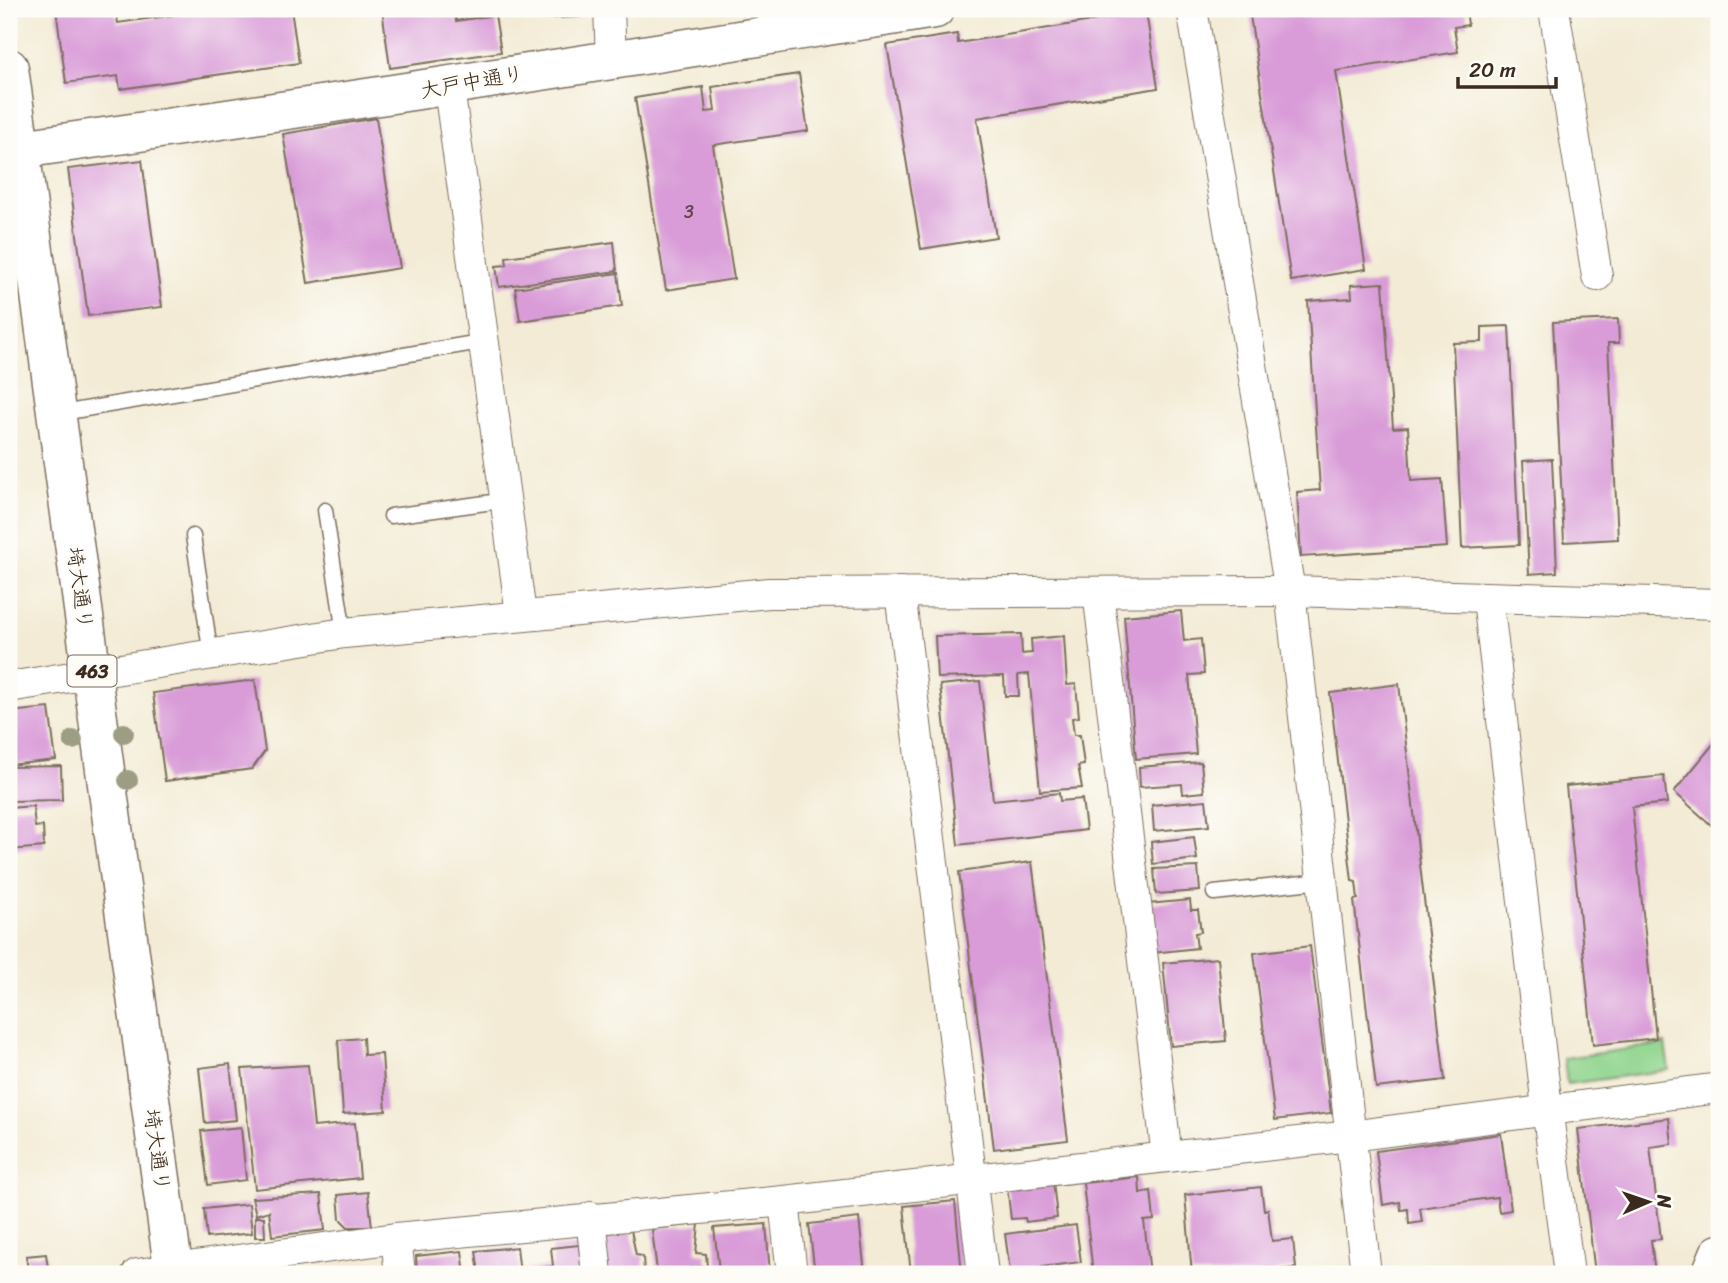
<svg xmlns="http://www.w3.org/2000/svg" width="1728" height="1283" font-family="Sriracha,'Klee One',sans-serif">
	<rect width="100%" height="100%" fill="#fdfcf7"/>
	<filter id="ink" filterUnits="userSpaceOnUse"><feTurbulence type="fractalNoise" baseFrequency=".0143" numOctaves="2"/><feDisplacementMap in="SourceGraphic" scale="14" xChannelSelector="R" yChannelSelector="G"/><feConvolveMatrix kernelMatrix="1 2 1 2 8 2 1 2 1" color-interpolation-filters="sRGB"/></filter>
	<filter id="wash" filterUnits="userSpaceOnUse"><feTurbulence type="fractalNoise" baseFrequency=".00686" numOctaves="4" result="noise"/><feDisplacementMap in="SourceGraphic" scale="28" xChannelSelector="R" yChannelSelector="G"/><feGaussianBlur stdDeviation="1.57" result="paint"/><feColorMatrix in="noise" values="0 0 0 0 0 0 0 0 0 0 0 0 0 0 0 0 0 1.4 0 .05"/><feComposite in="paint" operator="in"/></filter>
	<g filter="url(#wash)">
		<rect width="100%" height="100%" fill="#f3ebd5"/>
		<path fill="#8fd48d" stroke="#657f56" stroke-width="2" d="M1665 1044 1669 1070 1567 1084 1564 1058Z"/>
		<g id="blocks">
			<g fill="#d99cd8">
				<path d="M56 9H115L118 23 217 9H291L299 63 120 89 118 76 66 83Z"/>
				<path d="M382 9H454L456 21 495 15 501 52 390 68Z"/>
				<path d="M536 9H581V17L536 19Z"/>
				<path d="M1249 9H1466L1468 25 1454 27 1458 52 1336 71 1366 269 1291 281Z"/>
				<path d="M1146 12 1158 88 977 118 996 237 921 249 887 45 957 34 958 43Z"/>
				<path d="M799 74 808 131 713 145 734 279 666 290 635 98 703 87 706 112 715 111 712 87Z"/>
				<path d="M376 118 400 268 308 283 283 134Z"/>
				<path d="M142 160 162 307 88 316 68 169Z"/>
				<path d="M614 242 617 271 499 287 496 266 507 265 506 257Z"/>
				<path d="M618 273 622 306 520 321 515 288Z"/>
				<path d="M1383 283 1393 428 1408 427 1411 481 1442 479 1447 547 1301 557 1297 492 1320 490 1308 301 1352 298 1351 285Z"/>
				<path d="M1618 319 1619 343H1608L1618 539 1564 542 1553 322Z"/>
				<path d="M1509 326 1519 545 1462 548 1453 343 1482 342V327Z"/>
				<path d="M1552 459 1557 572 1529 574 1523 461Z"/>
				<path d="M1181 611 1184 641 1201 639 1204 674 1189 675 1196 754 1136 759 1124 616Z"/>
				<path d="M1021 634 1022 654 1032 653 1031 639 1064 636 1067 685 1076 684 1079 717 1072 718 1074 735H1080L1084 765 1078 766 1082 788 1040 791 1029 674 1018 675 1019 696H1005L1004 676 937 678 935 636Z"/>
				<path d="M255 680 265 751 252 769 165 781 153 693Z"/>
				<path d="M980 681 993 800 1059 793 1060 801 1082 799 1086 830 958 845 940 685Z"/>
				<path d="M1399 684 1445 1080 1376 1088 1354 900 1358 899 1356 882 1352 881 1330 693Z"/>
				<path d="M49 708 56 760 9 765V712Z"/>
				<path d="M1719 737V832L1674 792Z"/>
				<path d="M1201 762 1204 792 1183 794 1182 784 1140 787 1139 767Z"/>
				<path d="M61 766 62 800 9 801V767Z"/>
				<path d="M1664 776 1667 803 1632 807 1656 1038 1593 1045 1566 786Z"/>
				<path d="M1206 800 1209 826 1154 831 1152 805Z"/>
				<path d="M33 806 35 827 43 826 44 847 9 850V808Z"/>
				<path d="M1194 837 1197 859 1153 864 1151 842Z"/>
				<path d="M1032 862 1068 1140 994 1149 959 872Z"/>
				<path d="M1198 867 1200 891 1156 894 1154 869Z"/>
				<path d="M1190 900 1191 910H1198L1201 932 1195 933 1197 948 1153 953 1148 904Z"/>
				<path d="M1310 946 1331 1113 1275 1120 1254 953Z"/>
				<path d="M1218 958 1226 1041 1171 1046 1163 963Z"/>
				<path d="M363 1038 364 1055 382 1054 386 1111 343 1114 338 1040Z"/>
				<path d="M230 1064 236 1120 205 1123 199 1068Z"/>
				<path d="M308 1065 314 1127 355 1123 360 1178 255 1189 242 1069Z"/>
				<path d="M1669 1118 1672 1144 1650 1147 1661 1239 1651 1240 1655 1274H1595L1578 1129Z"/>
				<path d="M241 1127 246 1180 208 1185 201 1131Z"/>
				<path d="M1501 1134 1511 1210 1499 1212 1497 1197 1420 1208 1422 1222 1409 1224 1408 1209 1401 1210 1400 1202 1383 1205 1376 1151Z"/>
				<path d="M1139 1177 1140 1193 1151 1191 1154 1220 1144 1221 1150 1274H1093L1083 1183Z"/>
				<path d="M1053 1181 1057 1218 1026 1222 1025 1218 1011 1219 1007 1186Z"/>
				<path d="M1261 1187 1264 1210 1268 1209 1272 1241 1293 1239 1296 1268 1276 1270 1277 1274H1192L1185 1195Z"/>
				<path d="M368 1192 372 1227H348L340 1219 338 1195Z"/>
				<path d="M321 1194 325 1230 272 1236 269 1211 256 1215 252 1198Z"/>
				<path d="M955 1201 962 1274H911L904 1206Z"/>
				<path d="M249 1204 252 1233 207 1238 204 1209Z"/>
				<path d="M255 1217H264L265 1237H255Z"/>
				<path d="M859 1218 865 1274H815L809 1224Z"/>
				<path d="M699 1224 696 1253 706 1254 707 1266 657 1272 652 1229Z"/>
				<path d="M766 1224 770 1274H699L719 1270 714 1228Z"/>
				<path d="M1076 1225 1081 1262 1010 1271 1005 1234Z"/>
				<path d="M631 1230 636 1255 643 1256 644 1274H604L599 1234Z"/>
				<path d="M579 1245 582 1274H524V1269L553 1266 551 1248Z"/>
				<path d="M517 1247 520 1274H479L476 1251Z"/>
				<path d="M462 1251 465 1274H417L416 1256Z"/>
				<path d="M46 1254 48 1268 28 1270 26 1256Z"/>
			</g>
		</g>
	</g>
	<g filter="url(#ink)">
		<use href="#blocks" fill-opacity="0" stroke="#7b6e5e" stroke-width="2"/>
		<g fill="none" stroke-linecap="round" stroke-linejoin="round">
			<g stroke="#7b6e5e" stroke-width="17">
				<g id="lane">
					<path d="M56 414 486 341"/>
					<path d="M325 510 344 633"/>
					<path d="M391 516 507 500"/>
					<path d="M193 536 211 656"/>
					<path d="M1214 893 1321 881"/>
				</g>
			</g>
			<g stroke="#7b6e5e" stroke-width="32">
				<g id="street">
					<path d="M609 9 611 60"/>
					<path d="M1192 9 1290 591 1366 1274"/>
					<path d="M1554 9 1597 276"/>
					<path d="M449 88 521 614"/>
					<path d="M900 592 983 1274"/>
					<path d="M1098 592 1167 1157"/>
					<path d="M1488 599 1547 1108 1569 1274"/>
					<path d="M9 687 344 633 769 593 1290 591 1719 604"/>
					<path d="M784 1201 792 1274"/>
					<path d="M591 1217 597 1274"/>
					<path d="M396 1238 400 1274"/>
					<path d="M137 1274 396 1238 784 1201 1350 1136 1719 1088"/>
				</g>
			</g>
			<g stroke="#7b6e5e" stroke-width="41">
				<path id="secondary" d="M20 149C325 106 630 57 935 9"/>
			</g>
			<g stroke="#7b6e5e" stroke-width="41">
				<g id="highway">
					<path d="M9 68 174 1274"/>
					<path d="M1711 1274 1719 1254"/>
				</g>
			</g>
			<use href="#lane" stroke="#fff" stroke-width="14"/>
			<use href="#street" stroke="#fff" stroke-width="30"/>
			<use href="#secondary" stroke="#fff" stroke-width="38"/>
			<use href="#highway" stroke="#fff" stroke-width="38"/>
		</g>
		<g fill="#9c9d82">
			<circle cx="124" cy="733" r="10"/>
			<circle cx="73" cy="740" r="10"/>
			<circle cx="128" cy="780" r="10"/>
		</g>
	</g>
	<g text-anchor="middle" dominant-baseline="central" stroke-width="5" stroke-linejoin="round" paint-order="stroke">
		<g font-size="18" fill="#62464c">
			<text x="689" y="212">3</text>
		</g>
		<rect fill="#fdfcf7" stroke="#75695f" stroke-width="2" x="67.5" y="655.5" width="49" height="31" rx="5"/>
		<g font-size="19" font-weight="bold" fill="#3b2a1e">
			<text x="92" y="671">463</text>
		</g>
		<g font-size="21" fill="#3b2a1e" stroke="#fdfcf7">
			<text transform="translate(472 82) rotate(-10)">大戸中通り</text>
			<text transform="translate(80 588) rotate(82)">埼大通り</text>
			<text transform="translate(157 1150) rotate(82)">埼大通り</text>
		</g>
	</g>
	<rect width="1728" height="1283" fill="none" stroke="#fdfcf7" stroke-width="35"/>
	<g transform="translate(1648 1202) rotate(88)" stroke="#fdfcf7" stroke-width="5" paint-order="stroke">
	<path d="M0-5L12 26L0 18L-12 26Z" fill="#3b2a1e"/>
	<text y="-10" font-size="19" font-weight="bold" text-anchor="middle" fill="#3b2a1e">N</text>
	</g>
	<path d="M1458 77v10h98v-10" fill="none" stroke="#3b2a1e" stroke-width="3.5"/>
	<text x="1469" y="77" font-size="21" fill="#3b2a1e" stroke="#fdfcf7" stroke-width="5" paint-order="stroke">20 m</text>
</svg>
